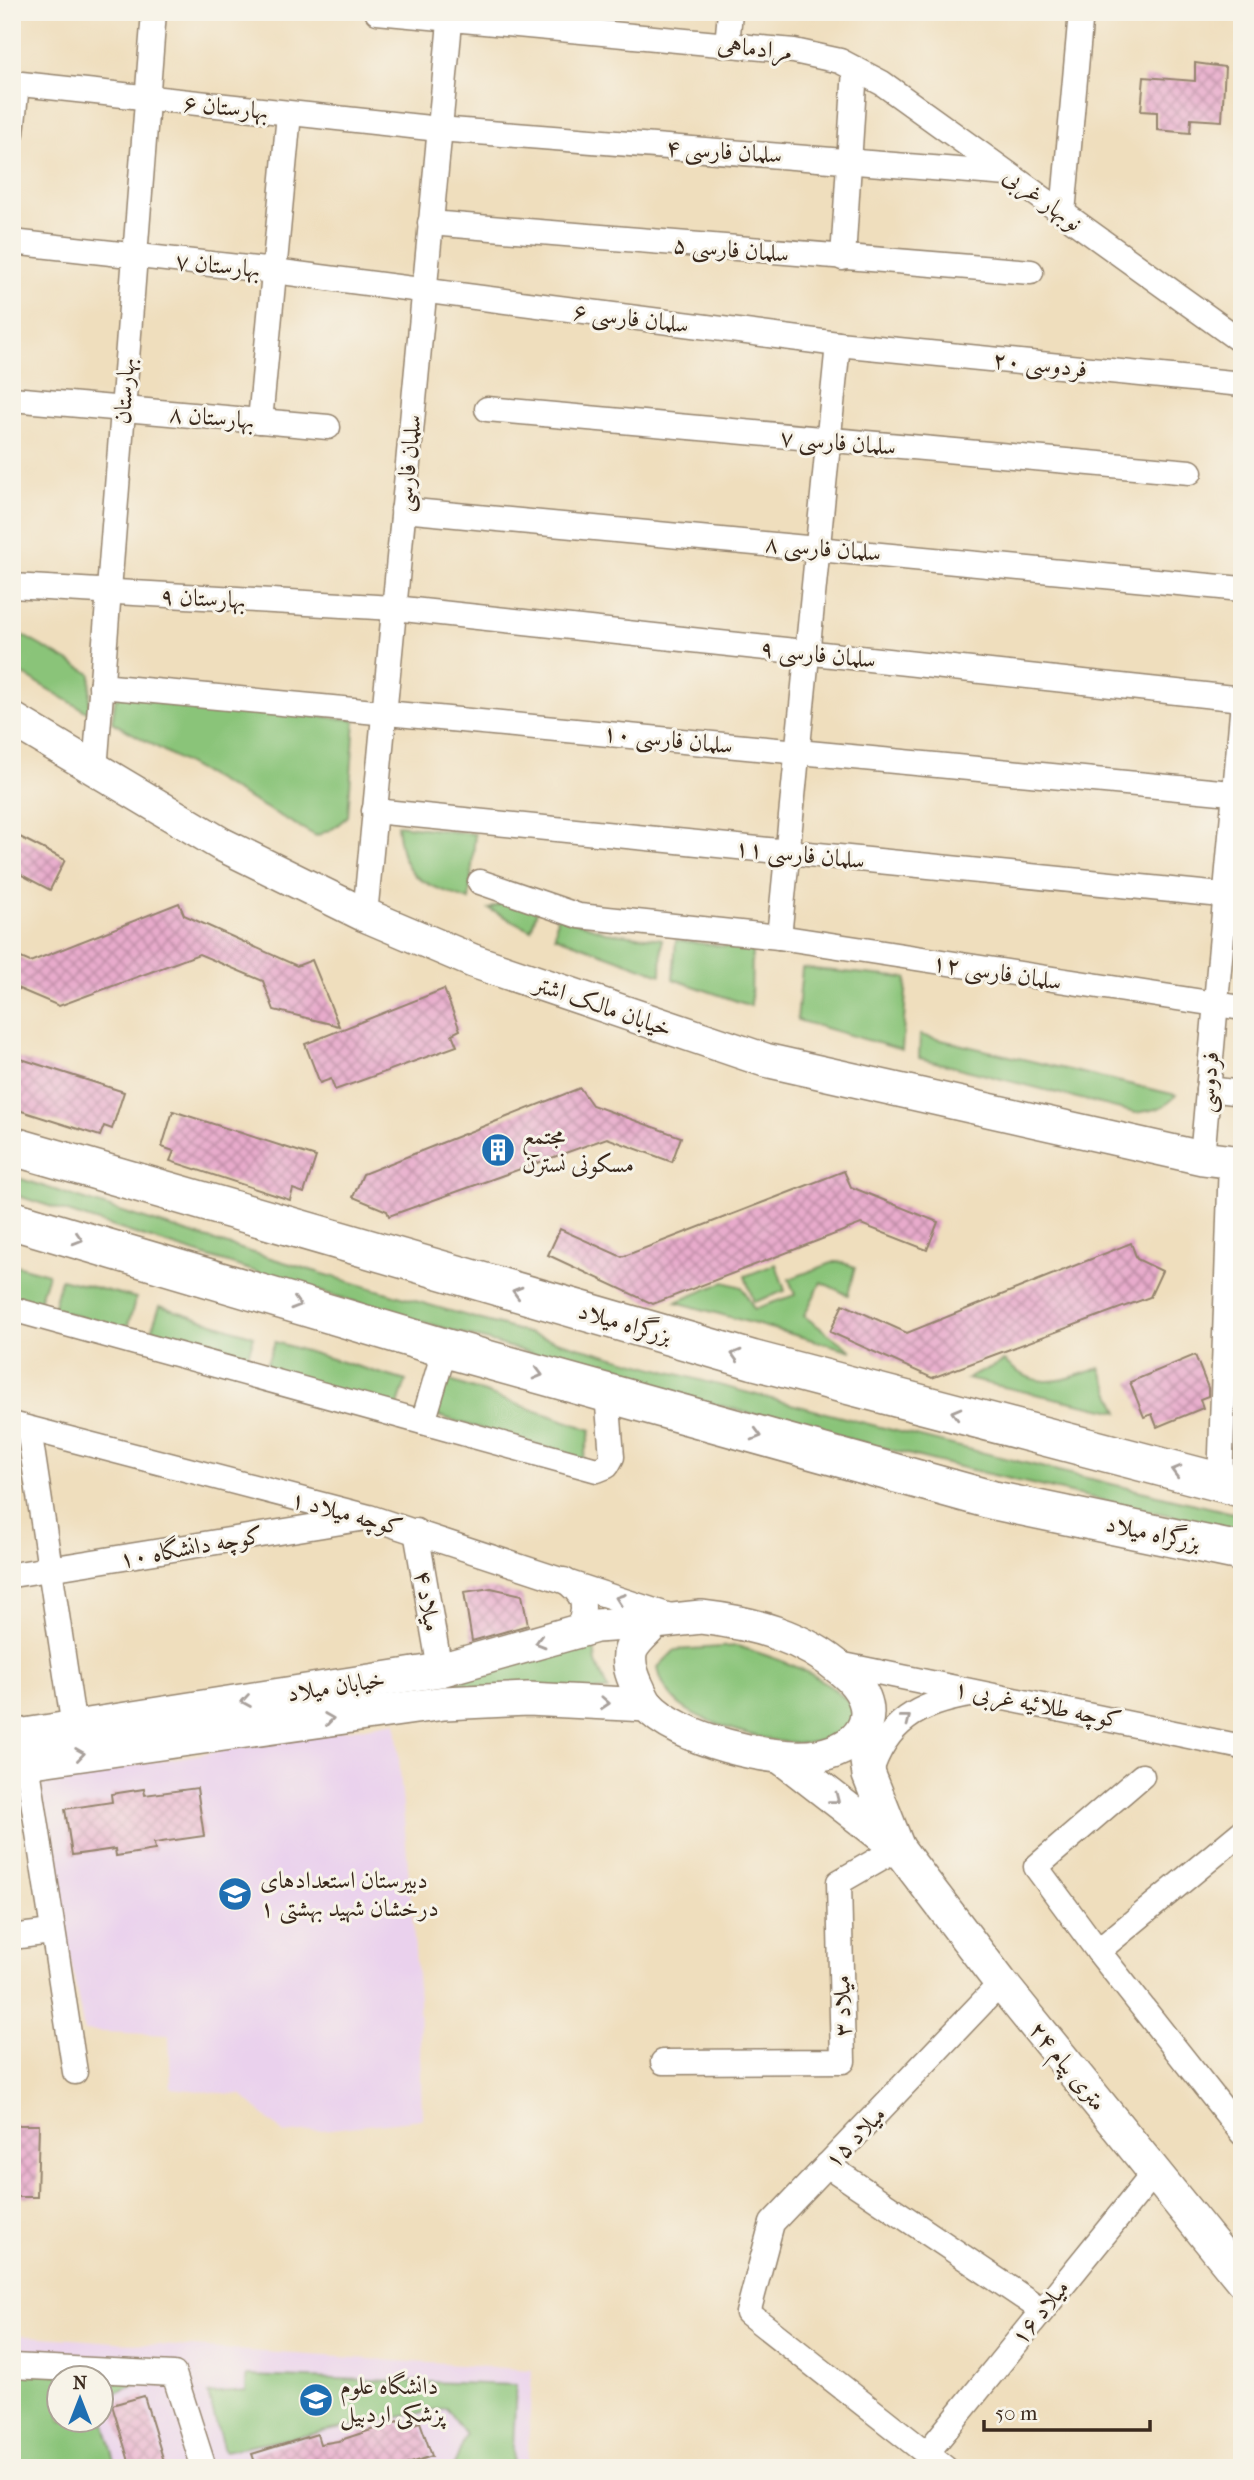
<svg xmlns="http://www.w3.org/2000/svg" width="1254" height="2480" font-family="'IM FELL French Canon',Amiri,serif">
	<defs>
		<pattern id="building-cross-hatch" width="8" height="8" patternUnits="userSpaceOnUse" patternTransform="scale(1.75)"><rect width="8" height="8" fill="#e8abcc"/><path d="M0 0l8 8M0 8l8-8" fill="none" stroke="#bd8ba5"/></pattern>
	</defs>
	<rect width="100%" height="100%" fill="#f7f3e8"/>
	<filter id="ink" filterUnits="userSpaceOnUse"><feTurbulence type="fractalNoise" baseFrequency=".0143" numOctaves="2"/><feDisplacementMap in="SourceGraphic" scale="14" xChannelSelector="R" yChannelSelector="G"/><feConvolveMatrix kernelMatrix="1 2 1 2 8 2 1 2 1" color-interpolation-filters="sRGB"/></filter>
	<filter id="wash" filterUnits="userSpaceOnUse"><feTurbulence type="fractalNoise" baseFrequency=".00686" numOctaves="4" result="noise"/><feDisplacementMap in="SourceGraphic" scale="28" xChannelSelector="R" yChannelSelector="G"/><feGaussianBlur stdDeviation="1.57" result="paint"/><feColorMatrix in="noise" values="0 0 0 0 0 0 0 0 0 0 0 0 0 0 0 0 0 1.4 0 .05"/><feComposite in="paint" operator="in"/></filter>
	<g filter="url(#wash)">
		<rect width="100%" height="100%" fill="#efdebd"/>
		<g fill="#ead1ed" fill-rule="evenodd">
			<path d="M396 1722 419 1999 422 2119 284 2134 242 2095 171 2088 169 2035 84 2031 39 1790 48 1779Z"/>
			<path d="M12 2335 532 2370 527 2468H12ZM60 2378H102V2420H60Z"/>
		</g>
		<g fill="#8ac479" stroke="#62774c" stroke-width="2">
			<path d="M13 630 91 674 89 713 12 668Z"/>
			<path d="M116 694 355 720 348 816 334 828 316 836 112 722Z"/>
			<path d="M397 825 475 834 469 900C420 882 402 880 397 825Z"/>
			<path d="M505 902 538 907 531 930 489 909Z"/>
			<path d="M557 915 605 932 662 939 661 975 555 936Z"/>
			<path d="M676 940 752 950 751 1006 673 979Z"/>
			<path d="M802 968 907 978 902 1050 797 1020Z"/>
			<path d="M920 1035 1176 1095C1166 1109 1152 1110 1136 1113L919 1058Z"/>
			<path d="M12 1176C416 1310 828 1418 1242 1515V1532C1132 1506 1020 1483 911 1455 608 1379 309 1292 12 1194Z"/>
			<path d="M837 1261 855 1267 848 1295 821 1282 804 1316 852 1351 676 1302 724 1282 742 1287 754 1309 795 1295 789 1279Z"/>
			<path d="M12 1264 48 1274 38 1305 12 1298Z"/>
			<path d="M776 1264 785 1291 754 1302 745 1276Z"/>
			<path d="M61 1279 136 1298 126 1331 53 1309Z"/>
			<path d="M160 1306 254 1336 245 1364 150 1334Z"/>
			<path d="M275 1342 406 1381 397 1408 264 1370Z"/>
			<path d="M1004 1361C1038 1392 1060 1381 1100 1368L1119 1412 966 1379Z"/>
			<path d="M448 1380 591 1430 583 1459 435 1415Z"/>
			<path d="M593 1635 596 1663 608 1690 342 1702 451 1684Z"/>
			<path d="M737 1646C783 1660 826 1674 858 1712L855 1728C840 1733 823 1741 808 1743 778 1746 701 1723 679 1704 668 1694 660 1681 658 1667L675 1650Z"/>
			<path d="M12 2371 140 2376 142 2383 102 2398V2378H60V2420H102V2413L117 2468H12Z"/>
			<path d="M246 2376 516 2385 512 2468H453L466 2435 446 2408 224 2451 208 2394 246 2391Z"/>
		</g>
		<g id="blocks">
			<g fill="url(#building-cross-hatch)">
				<path d="M1195 63 1225 67 1222 121 1191 119 1190 133 1157 130V112L1141 111 1144 77 1195 81Z"/>
				<path d="M12 833 65 860 50 890 12 870Z"/>
				<path d="M179 903 184 915 297 966 312 960 339 1026 274 1010 263 981 199 954 59 1006 12 986V954L30 962Z"/>
				<path d="M444 989 460 1030 452 1034 457 1046 335 1090 331 1079 320 1083 305 1044Z"/>
				<path d="M12 1056 124 1092 112 1129 104 1126 100 1136 12 1108Z"/>
				<path d="M580 1088 592 1105 681 1137 672 1162 607 1138 389 1216 387 1211 353 1197 363 1174Z"/>
				<path d="M173 1111 316 1157 304 1193 293 1189 290 1200 170 1161 174 1151 162 1147Z"/>
				<path d="M844 1171 851 1187 938 1222 927 1250 861 1224 653 1304 548 1255 560 1229 622 1257Z"/>
				<path d="M1131 1243 1137 1259 1162 1271 1150 1297 932 1378 830 1332 843 1304 907 1333Z"/>
				<path d="M1195 1355 1208 1388V1396L1200 1399 1203 1408 1157 1427 1152 1414 1144 1417 1130 1382Z"/>
				<path d="M491 1588 522 1595 528 1625 472 1641 464 1592Z"/>
				<path d="M197 1788 204 1836 154 1843 155 1850 116 1856 115 1849 72 1855 65 1809 112 1802 111 1794 144 1789 145 1795Z"/>
				<path d="M12 2125H39L37 2197H12Z"/>
				<path d="M144 2396 166 2468H131L112 2405Z"/>
				<path d="M398 2421 401 2428 420 2422 432 2456 396 2468H257L252 2454 317 2434 320 2444 338 2441Z"/>
			</g>
		</g>
	</g>
	<g filter="url(#ink)">
		<use href="#blocks" fill-opacity="0" stroke="#95846e" stroke-width="2"/>
		<g fill="none" stroke-linecap="round" stroke-linejoin="round">
			<g stroke="#95846e" stroke-width="27">
				<g id="street">
					<path d="M377 12 794 51 840 61 882 83 1242 342"/>
					<path d="M727 45 730 12"/>
					<path d="M12 83 439 129 1008 174"/>
					<path d="M12 133 17 84"/>
					<path d="M1063 213 1081 12"/>
					<path d="M430 223 1031 272"/>
					<path d="M12 242 274 271 838 344 1242 384"/>
					<path d="M843 258 855 69"/>
					<path d="M12 399 328 427"/>
					<path d="M487 409 1190 472"/>
					<path d="M260 421 289 114"/>
					<path d="M403 510 1242 589"/>
					<path d="M12 586 394 608 1242 699"/>
					<path d="M101 686 1242 794"/>
					<path d="M95 770 154 12"/>
					<path d="M374 811 1242 897"/>
					<path d="M480 882 579 916 779 937 1242 1008"/>
					<path d="M365 915 451 12"/>
					<path d="M779 937 838 344"/>
					<path d="M1208 1089 1242 1093"/>
					<path d="M1202 1158 1242 713"/>
					<path d="M12 1309 597 1470 607 1466 612 1457 607 1393"/>
					<path d="M423 1422 445 1348"/>
					<path d="M12 1424 369 1517 673 1617"/>
					<path d="M29 1429 74 1728"/>
					<path d="M1220 1483 1231 1161"/>
					<path d="M416 1531 440 1670"/>
					<path d="M12 1575 360 1519"/>
					<path d="M564 1580C586 1596 587 1606 577 1632"/>
					<path d="M834 1663 1242 1747"/>
					<path d="M27 1762 75 2072"/>
					<path d="M870 1774C886 1722 919 1703 971 1695"/>
					<path d="M1142 1776 1036 1867 1098 1951 1242 2133"/>
					<path d="M12 1937 51 1932"/>
					<path d="M1098 1951 1242 1832"/>
					<path d="M663 2062 843 2061 839 1882 898 1848"/>
					<path d="M827 2165 1042 2310"/>
					<path d="M12 2366 174 2374 204 2468"/>
					<path d="M927 2453 1154 2173"/>
					<path d="M945 2468 748 2313 772 2223 1001 1983"/>
				</g>
			</g>
			<g stroke="#95846e" stroke-width="36">
				<g id="secondary">
					<path d="M12 719 221 844 365 915 473 961 765 1060 1202 1158 1242 1163"/>
					<path d="M701 1617C753 1623 803 1636 843 1671 885 1706 869 1747 817 1756 774 1763 676 1739 647 1705 643 1700 640 1692 637 1686 632 1675 627 1662 631 1650 635 1640 648 1630 655 1622Z"/>
					<path d="M863 1733 869 1775 898 1848"/>
					<path d="M12 1737 440 1670 596 1626 655 1622"/>
					<path d="M781 1757 898 1848 1001 1983 1242 2280"/>
					<path d="M12 1764 444 1703 528 1699 647 1705"/>
				</g>
			</g>
			<g stroke="#95846e" stroke-width="41">
				<g id="highway">
					<path d="M12 1146 753 1360 1242 1488"/>
					<path d="M12 1220 445 1348 992 1500 1242 1552"/>
				</g>
			</g>
			<use href="#street" stroke="#fff" stroke-width="24"/>
			<use href="#secondary" stroke="#fff" stroke-width="33"/>
			<use href="#highway" stroke="#fff" stroke-width="38"/>
		</g>
		<defs><path id="oneway-chevron" d="M-2-3.5L2.5 0L-2 3.5" fill="none" stroke-width="1.6" stroke-linecap="round" stroke-linejoin="round" transform="scale(1.75)"/></defs>
		<g stroke="#a79f9a">
			<use href="#oneway-chevron" transform="translate(78 1239) rotate(17)"/>
			<use href="#oneway-chevron" transform="translate(517 1292) rotate(-164)"/>
			<use href="#oneway-chevron" transform="translate(296 1304) rotate(17)"/>
			<use href="#oneway-chevron" transform="translate(736 1355) rotate(-164)"/>
			<use href="#oneway-chevron" transform="translate(538 1374) rotate(15)"/>
			<use href="#oneway-chevron" transform="translate(956 1413) rotate(-165)"/>
			<use href="#oneway-chevron" transform="translate(757 1435) rotate(15)"/>
			<use href="#oneway-chevron" transform="translate(1176 1471) rotate(-165)"/>
			<use href="#oneway-chevron" transform="translate(620 1599) rotate(-161)"/>
			<use href="#oneway-chevron" transform="translate(540 1642) rotate(164)"/>
			<use href="#oneway-chevron" transform="translate(246 1701) rotate(171)"/>
			<use href="#oneway-chevron" transform="translate(605 1703) rotate(3)"/>
			<use href="#oneway-chevron" transform="translate(329 1719) rotate(-8)"/>
			<use href="#oneway-chevron" transform="translate(906 1719) rotate(-38)"/>
			<use href="#oneway-chevron" transform="translate(80 1754) rotate(-8)"/>
			<use href="#oneway-chevron" transform="translate(835 1799) rotate(38)"/>
		</g>
	</g>
	<defs>
		<g id="building-disc" transform="scale(1.75)"><circle r="9.5" fill="#1f6fb2" stroke="#f7f3e8"/><path d="M-4-6H4V6H1V3H-1V6H-4ZM-2.5-4.3h1.7v1.8h-1.7ZM.8-4.3h1.7v1.8H.8ZM-2.5-1h1.7V.8h-1.7ZM.8-1h1.7V.8H.8Z" fill="#fff"/></g>
		<g id="school-disc" transform="scale(1.75)"><circle r="9.5" fill="#1f6fb2" stroke="#f7f3e8"/><path d="M0-5L7-2L0 1L-7-2ZM-4 1L0 2.5L4 1V4Q0 6-4 4Z" fill="#fff"/></g>
		<g id="university-disc" transform="scale(1.75)"><circle r="9.5" fill="#1f6fb2" stroke="#f7f3e8"/><path d="M0-5L7-2L0 1L-7-2ZM-4 1L0 2.5L4 1V4Q0 6-4 4Z" fill="#fff"/></g>
	</defs>
	<g fill-rule="evenodd">
		<use href="#building-disc" x="498" y="1150"/>
		<use href="#school-disc" x="235" y="1894"/>
		<use href="#university-disc" x="316" y="2400"/>
	</g>
	<g text-anchor="middle" dominant-baseline="central" stroke-width="6" stroke-linejoin="round" paint-order="stroke">
		<g font-size="24" fill="#3b2a1e" stroke="#f7f3e8">
			<text transform="translate(755 48) rotate(6)">مرادماهی</text>
			<text transform="translate(226 107) rotate(6)">بهارستان ۶</text>
			<text transform="translate(724 151) rotate(4)">سلمان فارسی ۴</text>
			<text transform="translate(1043 199) rotate(36)">نوبهار غربی</text>
			<text transform="translate(731 249) rotate(5)">سلمان فارسی ۵</text>
			<text transform="translate(218 265) rotate(6)">بهارستان ۷</text>
			<text transform="translate(631 318) rotate(7)">سلمان فارسی ۶</text>
			<text transform="translate(1040 364) rotate(6)">فردوسی ۲۰</text>
			<text transform="translate(124 391) rotate(-86)">بهارستان</text>
			<text transform="translate(212 417) rotate(5)">بهارستان ۸</text>
			<text transform="translate(838 442) rotate(5)">سلمان فارسی ۷</text>
			<text transform="translate(408 463) rotate(-84)">سلمان فارسی</text>
			<text transform="translate(823 548) rotate(5)">سلمان فارسی ۸</text>
			<text transform="translate(203 598) rotate(3)">بهارستان ۹</text>
			<text transform="translate(818 654) rotate(6)">سلمان فارسی ۹</text>
			<text transform="translate(668 739) rotate(6)">سلمان فارسی ۱۰</text>
			<text transform="translate(800 854) rotate(6)">سلمان فارسی ۱۱</text>
			<text transform="translate(997 972) rotate(9)">سلمان فارسی ۱۲</text>
			<text transform="translate(603 1006) rotate(19)">خیابان مالک اشتر</text>
			<text transform="translate(1208 1082) rotate(-85)">فردوسی</text>
			<text transform="translate(625 1323) rotate(16)">بزرگراه میلاد</text>
			<text transform="translate(347 1513) rotate(15)">کوچه میلاد ۱</text>
			<text transform="translate(1153 1533) rotate(12)">بزرگراه میلاد</text>
			<text transform="translate(191 1547) rotate(-10)">کوچه دانشگاه ۱۰</text>
			<text transform="translate(428 1601) rotate(80)">میلاد ۴</text>
			<text transform="translate(336 1686) rotate(-9)">خیابان میلاد</text>
			<text transform="translate(1038 1704) rotate(11)">کوچه طلائیه غربی ۱</text>
			<text transform="translate(842 2006) rotate(-91)">میلاد ۳</text>
			<text transform="translate(1068 2066) rotate(51)">۲۴ متری پیام</text>
			<text transform="translate(855 2137) rotate(-46)">میلاد ۱۵</text>
			<text transform="translate(1040 2312) rotate(-51)">میلاد ۱۶</text>
		</g>
		<g font-size="24" fill="#3b2a1e" stroke="#f7f3e8" text-anchor="start">
			<text x="522" y="1136">مجتمع<tspan x="522" dy="28">مسکونی نسترن</tspan></text>
			<text x="260" y="1880">دبیرستان استعدادهای<tspan x="260" dy="28">درخشان شهید بهشتی ۱</tspan></text>
			<text x="340" y="2386">دانشگاه علوم<tspan x="340" dy="28">پزشکی اردبیل</tspan></text>
		</g>
	</g>
	<rect width="1254" height="2480" fill="none" stroke="#f7f3e8" stroke-width="42"/>
	<g transform="translate(80 2399)"><circle r="33" fill="#f7f3e8" stroke="#aca397" stroke-width="2"/>
	<path d="M0-5L12 26L0 18L-12 26Z" fill="#1f6fb2"/>
	<text y="-10" font-size="19" font-weight="bold" text-anchor="middle" fill="#3b2a1e">N</text>
	</g>
	<path d="M984 2420v10h166v-10" fill="none" stroke="#3b2a1e" stroke-width="3.5"/>
	<text x="995" y="2420" font-size="21" fill="#3b2a1e" stroke="#f7f3e8" stroke-width="5" paint-order="stroke">50 m</text>
</svg>
